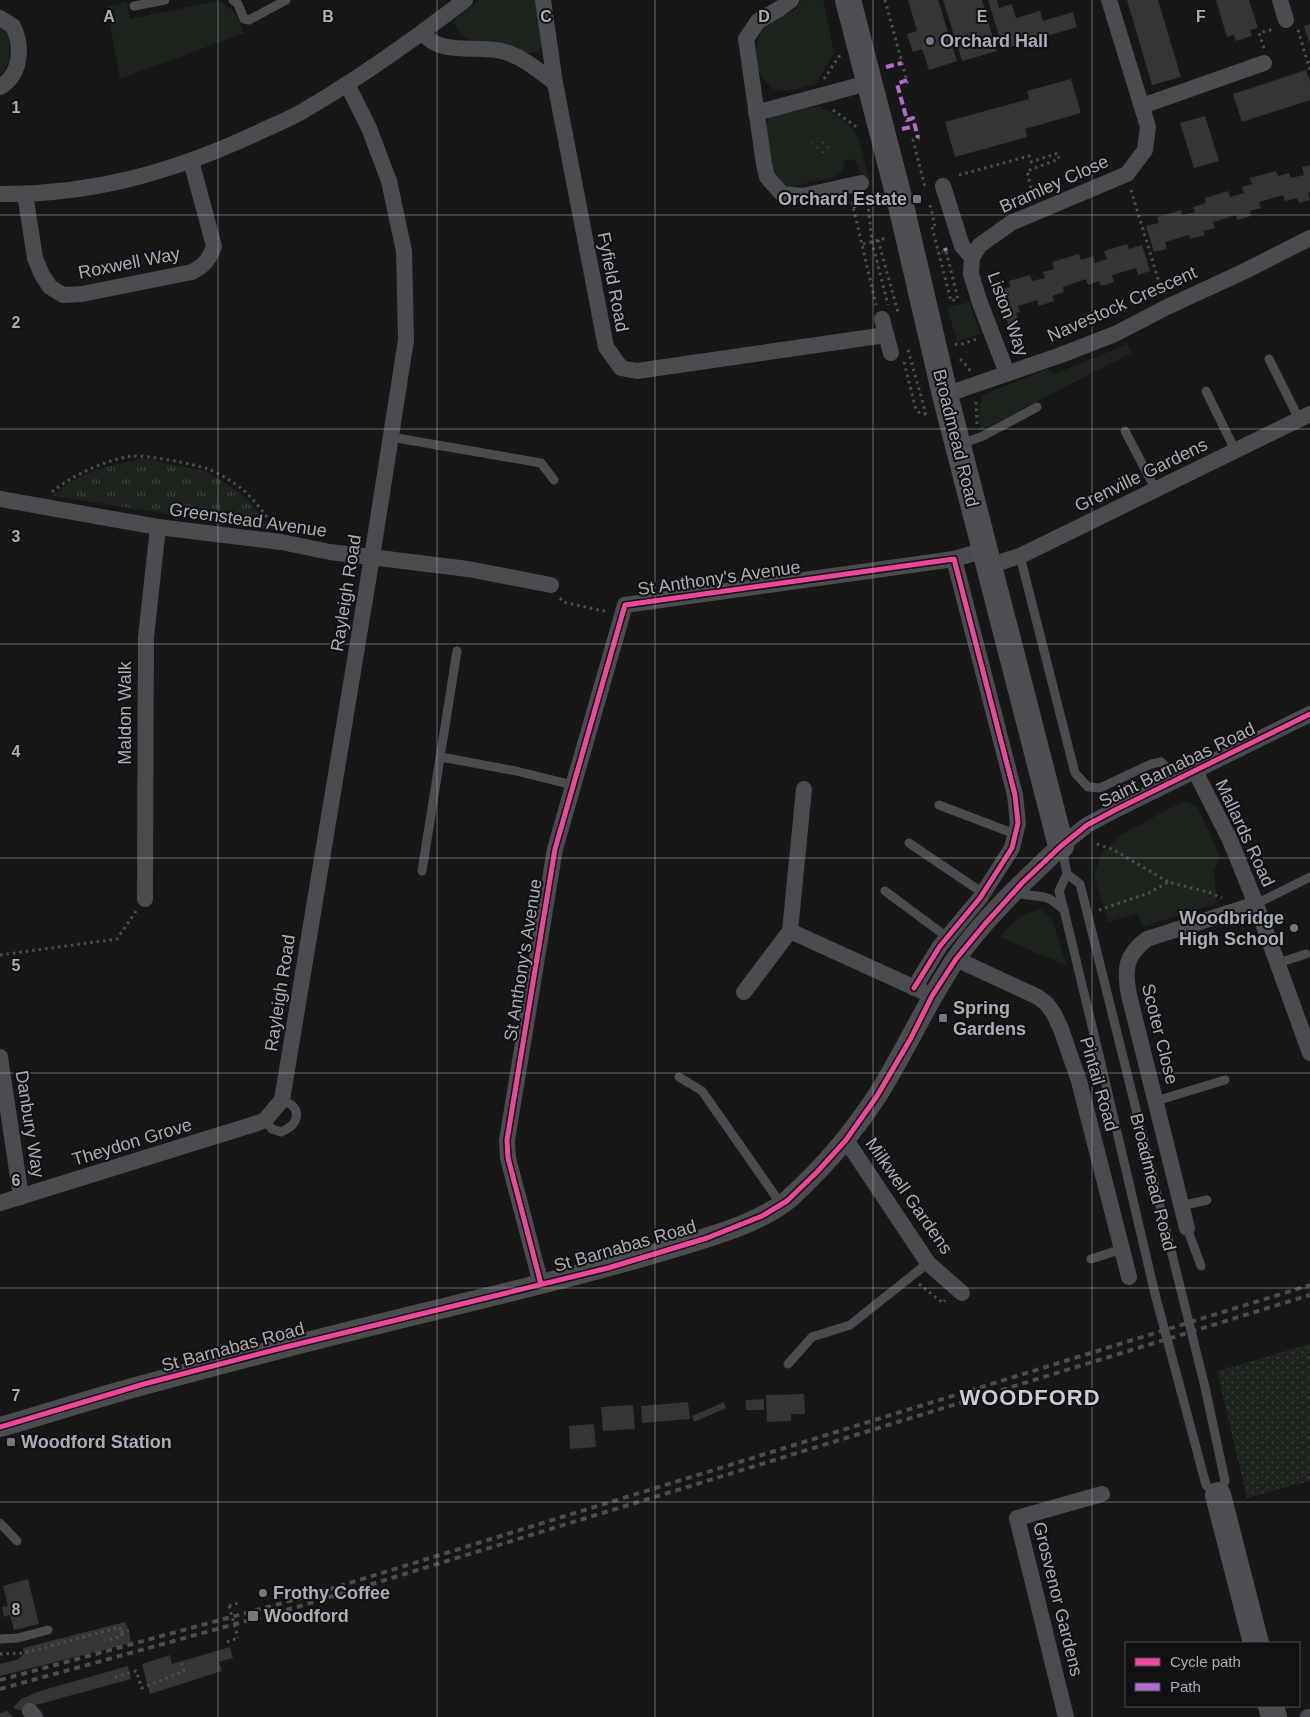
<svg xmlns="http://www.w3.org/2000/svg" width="1310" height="1717" font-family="Arial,sans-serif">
	<defs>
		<pattern id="park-tufts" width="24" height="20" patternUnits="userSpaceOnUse" patternTransform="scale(1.25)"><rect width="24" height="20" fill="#1d241e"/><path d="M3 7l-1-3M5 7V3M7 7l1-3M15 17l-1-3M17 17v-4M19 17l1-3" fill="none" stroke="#3b413d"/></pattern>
		<pattern id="garden-dots" width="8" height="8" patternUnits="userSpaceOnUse" patternTransform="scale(1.25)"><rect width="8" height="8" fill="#1d241e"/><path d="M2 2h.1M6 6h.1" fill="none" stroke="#3b413d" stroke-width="1.8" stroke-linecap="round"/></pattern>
	</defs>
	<rect width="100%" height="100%" fill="#171717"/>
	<g fill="#1d241e">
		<path d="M479 0H539L543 46 537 52 528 53 471 40C461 35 457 31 455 21L460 13Z"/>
		<path d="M802 0H823L834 52 816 84C804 87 791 92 777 90 773 90 771 87 768 84 751 69 754 44 764 26L795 10Z"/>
		<path d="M217 1C235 9 237 15 244 33L120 79 107 7 127 2 130 19Z"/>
		<path d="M0 28 3 29 9 36V59L4 73 0 75Z"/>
		<path d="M819 106C861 126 858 136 869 178H862L855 159 844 161 843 170 834 177 789 187 777 182C770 166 762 132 769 116Z"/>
		<path d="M969 302 980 334 957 341 947 308Z"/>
		<path d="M1128 344 1131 353 981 430 978 415 982 395 1048 369 1054 374Z"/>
		<path d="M1184 801 1197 806 1220 856 1214 870 1217 903 1143 927 1138 913 1108 922 1094 877 1101 854 1120 835Z"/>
		<path d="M1041 909 1052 919 1067 966 1000 937C1015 920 1019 914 1041 909Z"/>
	</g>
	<path fill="url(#park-tufts)" d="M144 458 207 472 238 491 259 513 270 530 53 496C76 472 113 465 144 458Z"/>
	<g fill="url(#garden-dots)">
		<path d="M818 138H823L828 140 830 152 826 155 818 156 813 151 810 145Z"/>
		<path d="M1310 1344V1481L1247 1498 1217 1371Z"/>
	</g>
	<g fill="#353536">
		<path d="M908 0H938L957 61 929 70 922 49 913 52 907 34 917 31Z"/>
		<path d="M943 0H982L997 51 962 61Z"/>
		<path d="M988 0H997L999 8 1012 4 1016 18 1040 11 1043 21 1073 12 1077 27 1003 49Z"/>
		<path d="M1127 0H1158L1181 77 1152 85Z"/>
		<path d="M1216 0H1249L1258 28 1250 30 1252 36 1236 41 1234 35 1227 37Z"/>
		<path d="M1310 24V45L1304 26Z"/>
		<path d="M1306 70 1310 81V100L1242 122 1233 94Z"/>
		<path d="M1071 79 1081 113 1025 129 1027 137 955 157 945 122 1029 99 1027 91Z"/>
		<path d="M1205 116 1219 161 1194 168 1180 123Z"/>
		<path d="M1310 165V192L1308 193 1310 200 1299 203 1297 198 1285 201 1283 195 1259 202 1261 208 1250 211 1251 216 1237 220 1236 215 1213 222 1215 228 1203 231 1205 235 1190 239 1189 235 1165 242 1167 249 1154 252 1146 226 1159 223 1157 217 1181 210 1182 215 1195 212 1193 207 1206 203 1205 198 1228 191 1230 197 1244 193 1242 187 1252 184 1250 178 1276 171 1278 176 1289 173 1291 178 1304 175 1302 167Z"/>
		<path d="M1127 244 1129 249 1142 245 1150 271 1138 275 1136 268 1112 275 1114 282 1101 286 1099 281 1088 285 1086 279 1063 287 1064 292 1052 296 1054 301 1039 306 1037 300 1018 306 1020 312 1016 313 1020 324 1009 327 998 291 1010 287 1009 281 1030 275 1032 281 1045 278 1043 272 1054 269 1052 262 1079 254 1081 260 1093 256 1095 263 1107 259 1104 251Z"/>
		<path d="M804 1394 805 1414H791V1421L767 1422 766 1395Z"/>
		<path d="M764 1399V1410H746V1400Z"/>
		<path d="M688 1402 690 1419 642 1423 641 1406Z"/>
		<path d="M724 1402 726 1408 694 1422 692 1416Z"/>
		<path d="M633 1405 635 1429 603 1431 601 1407Z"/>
		<path d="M594 1424 596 1447 570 1449 569 1426Z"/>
		<path d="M28 1579 39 1624 14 1630 10 1615 4 1617 2 1607 8 1606 3 1586Z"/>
		<path d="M125 1622 129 1631 131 1643 0 1676V1664L19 1659 24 1653 23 1648Z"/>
		<path d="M230 1647 233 1658 219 1662 222 1671 150 1694 142 1664 170 1655 172 1664Z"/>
		<path d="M128 1666 131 1679 36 1705 23 1711 13 1708 21 1699 40 1691Z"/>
		<path d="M7 1711 13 1717H0V1713Z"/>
	</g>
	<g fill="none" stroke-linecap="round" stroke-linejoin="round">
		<g stroke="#4d4e52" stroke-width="3" stroke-dasharray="2.5 4" stroke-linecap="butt">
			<path d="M885 0 908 85"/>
			<path d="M1298 30 1310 70"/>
			<path d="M1264 48 1259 33 1274 29"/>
			<path d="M824 79 840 55"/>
			<path d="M833 110 858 128"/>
			<path d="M920 138 913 140 925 187"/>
			<path d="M959 175 1029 156 1031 162 1058 153 1059 159 1027 171 1033 197"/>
			<path d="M1131 190 1162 292"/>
			<path d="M867 196 872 242 888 305"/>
			<path d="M852 202 876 305"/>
			<path d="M930 205 935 226"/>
			<path d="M932 227 951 301 958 299 946 251 942 252"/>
			<path d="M878 240 898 312"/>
			<path d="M863 244 886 238"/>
			<path d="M955 344 959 345 977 339"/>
			<path d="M908 350 926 414"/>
			<path d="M960 359 968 367 970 371"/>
			<path d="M904 362 916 410 921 414H928"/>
			<path d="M976 402 977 425"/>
			<path d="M52 492C72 475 106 460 132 456 148 455 194 464 208 469 219 473 233 482 242 489 253 498 263 512 272 524"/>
			<path d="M560 598 563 602 608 612"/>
			<path d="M1097 844 1114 850 1168 882"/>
			<path d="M1099 910 1149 893 1168 882 1211 893 1222 898"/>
			<path d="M0 955 117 939 136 911"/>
			<path d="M919 1284 943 1303 945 1300"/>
			<path d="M229 1606 239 1603"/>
			<path d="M121 1632 129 1631"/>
			<path d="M227 1642 238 1638"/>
			<path d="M0 1654 24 1653 120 1627 122 1636 105 1641"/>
			<path d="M115 1677 136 1671 142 1688 184 1671 181 1661"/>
		</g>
		<g stroke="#4b4c50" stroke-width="9">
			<path d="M233 0 238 4 244 19 249 20 286 0"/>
			<path d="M134 6 165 0"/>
			<path d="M1269 359 1299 419"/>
			<path d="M1206 391 1235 450"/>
			<path d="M1125 431 1156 490"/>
			<path d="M391 437 541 463 554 480"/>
			<path d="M961 444 983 436 1037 407"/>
			<path d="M1020 556 1075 773 1088 787 1100 788 1151 764 1161 762 1170 770 1175 781"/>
			<path d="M441 757 516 771 573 785"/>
			<path d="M939 805 1015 834"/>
			<path d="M909 843 983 893"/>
			<path d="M1062 848 1067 874 1059 891 1064 910"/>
			<path d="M422 871 457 651"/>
			<path d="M885 891 947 937"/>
			<path d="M1013 893 1044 897 1050 899 1064 910"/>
			<path d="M1256 904 1310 877"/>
			<path d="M1278 963 1306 954"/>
			<path d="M1099 1055 1155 1294"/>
			<path d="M679 1077 702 1091 781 1204"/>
			<path d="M1156 1101 1225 1080"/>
			<path d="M265 1120 272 1129 281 1132C300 1124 303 1107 282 1100"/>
			<path d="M1181 1206 1207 1200"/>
			<path d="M1187 1228 1201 1266"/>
			<path d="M1091 1259 1122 1249"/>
			<path d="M788 1364 812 1337 850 1325 928 1263"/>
			<path d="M1181 1391 1206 1485 1218 1495 1225 1481 1205 1387"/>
			<path d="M0 1523 17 1541"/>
			<path d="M0 1639 18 1638 48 1630"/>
		</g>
		<g stroke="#4b4c50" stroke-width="16">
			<path d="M543 0 555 83"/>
			<path d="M791 0 779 9 758 21 746 39 764 164 767 177 782 194 803 196 861 183"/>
			<path d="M1280 0 1286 20"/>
			<path d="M0 18 13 26C23 47 21 75 0 87"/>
			<path d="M423 33C440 57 480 44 505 52 523 57 540 72 555 83L606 347 621 368 637 371 886 335"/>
			<path d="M1142 106 1264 63"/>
			<path d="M756 113 868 83"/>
			<path d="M943 186 962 246 972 257 971 274 980 303 1007 373"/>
			<path d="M0 194C92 195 173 172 255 134 271 126 288 120 303 111 360 78 413 40 465 0"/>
			<path d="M25 194 35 258 42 275 50 287 63 295 82 294 192 272C205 265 209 260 214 246L191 161"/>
			<path d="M972 257 980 245 1011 223 1127 174 1145 150 1148 127 1109 0"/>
			<path d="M882 319 891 353"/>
			<path d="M945 395 1061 355 1115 334 1167 307 1245 271 1310 238"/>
			<path d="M0 499 158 527 281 542 330 552 468 569 551 585"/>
			<path d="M954 559 985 550"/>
			<path d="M988 566 1020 556 1310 414"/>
			<path d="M1195 771 1230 840 1256 904 1310 1053"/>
			<path d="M1061 846 1087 825 1117 809 1310 714"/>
			<path d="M145 899 146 637 158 527"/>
			<path d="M790 931 924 992"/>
			<path d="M956 959 1038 997 1047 1004 1054 1014 1061 1029 1079 1081 1129 1277"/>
			<path d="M744 992 790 931 804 789"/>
			<path d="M0 1057 21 1197"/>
			<path d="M846 1140 928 1263 962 1293"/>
			<path d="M0 1203 255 1124 265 1120 282 1100 372 557 406 340 404 251 389 181 369 128 347 84"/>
			<path d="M1187 1228 1129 995C1124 970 1125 955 1147 939L1256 904"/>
			<path d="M541 1284 508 1158 507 1140 555 849 625 605 954 559 1015 795 1018 823 1012 848 980 898 940 946 914 988"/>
			<path d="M30 1711 35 1717"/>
			<path d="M1066 1717 1017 1518 1102 1494"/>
			<path d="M1308 1717H1310"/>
		</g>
		<path stroke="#4b4c50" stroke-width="20" d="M0 1427C49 1413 98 1397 147 1384 246 1357 345 1332 444 1308 521 1289 598 1271 673 1248 709 1237 761 1223 790 1198 823 1168 852 1134 877 1096 904 1053 925 1006 953 963 981 921 1024 881 1061 846"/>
		<g stroke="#4d4f52" stroke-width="26">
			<path d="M848 0 899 197 945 395 1061 846"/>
			<path d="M1218 1495 1256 1643"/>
			<path d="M1271 1706 1274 1717"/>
		</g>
		<g stroke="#4b4c4f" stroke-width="4" stroke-dasharray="6 5" stroke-linecap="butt">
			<path d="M0 1680 301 1598 1310 1285"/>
			<path d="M0 1689 304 1605 1310 1295"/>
		</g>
		<path stroke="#4d4e52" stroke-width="3" stroke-dasharray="2.5 4" stroke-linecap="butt" d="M229 1606 238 1638"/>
		<g stroke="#4b4c50" stroke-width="9">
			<path d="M1067 874 1080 884 1205 1387"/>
			<path d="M1064 910 1099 1055"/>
			<path d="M1155 1294 1181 1391"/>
		</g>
		<g stroke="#b06ccc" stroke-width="4" stroke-dasharray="8 4" stroke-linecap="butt">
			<path d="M886 67 902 63"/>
			<path d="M907 80 897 84 907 120 913 118 918 138"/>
			<path d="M902 129 915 126"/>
			<path d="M853 206 869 202"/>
			<path d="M945 248 946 251"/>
		</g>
		<g stroke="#111113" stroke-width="8">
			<g id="cycleway">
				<path d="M541 1284 508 1158 507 1140 555 849 625 605 954 559 1015 795 1018 823 1012 848 980 898 940 946 914 988"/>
				<path d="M0 1427 144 1384 278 1349 608 1268 707 1238 762 1216 787 1201 817 1172 846 1140 877 1096 911 1038 932 996 956 959 985 924 1022 883 1061 846 1087 825 1117 809 1310 714"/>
			</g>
		</g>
		<use href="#cycleway" stroke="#ed469a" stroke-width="5"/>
	</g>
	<path fill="none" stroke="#a8adb8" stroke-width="1" stroke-opacity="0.55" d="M218 0V1717M437 0V1717M655 0V1717M873 0V1717M1092 0V1717M0 215H1310M0 429H1310M0 644H1310M0 858H1310M0 1073H1310M0 1288H1310M0 1502H1310"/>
	<g fill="#757880" stroke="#111113" stroke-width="2">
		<circle cx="930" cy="41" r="5"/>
		<rect x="912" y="194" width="10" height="10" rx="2.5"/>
		<circle cx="1294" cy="928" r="5"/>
		<rect x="938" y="1013" width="10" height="10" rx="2.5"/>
		<rect x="6" y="1437" width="10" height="10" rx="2.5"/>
		<circle cx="263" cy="1593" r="5"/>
		<rect x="247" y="1610" width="12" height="12" rx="2.5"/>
	</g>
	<g text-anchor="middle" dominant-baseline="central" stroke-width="4" stroke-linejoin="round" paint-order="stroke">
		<g font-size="18" font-weight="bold" fill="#a8adb8" stroke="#111113" text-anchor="start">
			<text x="940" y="41">Orchard Hall</text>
			<text x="907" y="199" text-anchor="end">Orchard Estate</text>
			<text x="1284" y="918" text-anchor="end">Woodbridge<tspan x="1284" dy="21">High School</tspan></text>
			<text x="953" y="1008">Spring<tspan x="953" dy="21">Gardens</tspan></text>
			<text x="21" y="1442">Woodford Station</text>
			<text x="273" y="1593">Frothy Coffee</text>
			<text x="264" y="1616">Woodford</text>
		</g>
		<g font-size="18" fill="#a8adb8" stroke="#111113">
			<text transform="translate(1054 184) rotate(-24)">Bramley Close</text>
			<text transform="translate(129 263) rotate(-11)">Roxwell Way</text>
			<text transform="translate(613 282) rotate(79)">Fyfield Road</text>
			<text transform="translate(1122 304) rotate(-24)">Navestock Crescent</text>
			<text transform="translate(1008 314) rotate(70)">Liston Way</text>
			<text transform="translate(956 438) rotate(76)">Broadmead Road</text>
			<text transform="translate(1141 475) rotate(-26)">Grenville Gardens</text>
			<text transform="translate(248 520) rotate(8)">Greenstead Avenue</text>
			<text transform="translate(719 578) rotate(-8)">St Anthony's Avenue</text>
			<text transform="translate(346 593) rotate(-81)">Rayleigh Road</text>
			<text transform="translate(125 713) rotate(-90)">Maldon Walk</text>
			<text transform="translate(1177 765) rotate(-26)">Saint Barnabas Road</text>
			<text transform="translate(1245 833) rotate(65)">Mallards Road</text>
			<text transform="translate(523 960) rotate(-81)">St Anthony's Avenue</text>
			<text transform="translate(280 993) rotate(-81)">Rayleigh Road</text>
			<text transform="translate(1160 1034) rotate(76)">Scoter Close</text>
			<text transform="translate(1099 1084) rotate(74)">Pintail Road</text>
			<text transform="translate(30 1124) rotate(81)">Danbury Way</text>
			<text transform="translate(132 1142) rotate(-17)">Theydon Grove</text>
			<text transform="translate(1153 1182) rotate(76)">Broadmead Road</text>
			<text transform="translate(909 1196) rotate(55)">Milkwell Gardens</text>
			<text transform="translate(625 1246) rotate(-16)">St Barnabas Road</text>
			<text transform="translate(233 1347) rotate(-15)">St Barnabas Road</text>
			<text transform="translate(1058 1599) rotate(76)">Grosvenor Gardens</text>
		</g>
		<g font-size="22" font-weight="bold" letter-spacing="1" fill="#c9ccd4" stroke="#111113">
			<text x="1030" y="1397">WOODFORD</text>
		</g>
	</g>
	<g font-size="16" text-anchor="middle" font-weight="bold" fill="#a8adb8" stroke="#111113" stroke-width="4" stroke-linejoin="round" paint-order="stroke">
		<text x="109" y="22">A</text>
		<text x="328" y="22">B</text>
		<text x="546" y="22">C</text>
		<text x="764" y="22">D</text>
		<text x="982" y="22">E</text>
		<text x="1201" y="22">F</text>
		<text x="16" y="113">1</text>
		<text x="16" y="328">2</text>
		<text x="16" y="542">3</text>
		<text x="16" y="757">4</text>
		<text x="16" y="971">5</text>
		<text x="16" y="1186">6</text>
		<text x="16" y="1401">7</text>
		<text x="16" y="1615">8</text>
	</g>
	<rect x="1125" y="1642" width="175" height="65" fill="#111113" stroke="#4d4f55"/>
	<rect x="1135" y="1658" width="25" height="8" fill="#ed469a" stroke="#4d4f55"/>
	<text x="1170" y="1667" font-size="15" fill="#a8adb8">Cycle path</text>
	<rect x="1135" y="1683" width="25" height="8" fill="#b06ccc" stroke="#4d4f55"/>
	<text x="1170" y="1692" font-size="15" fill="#a8adb8">Path</text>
</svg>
